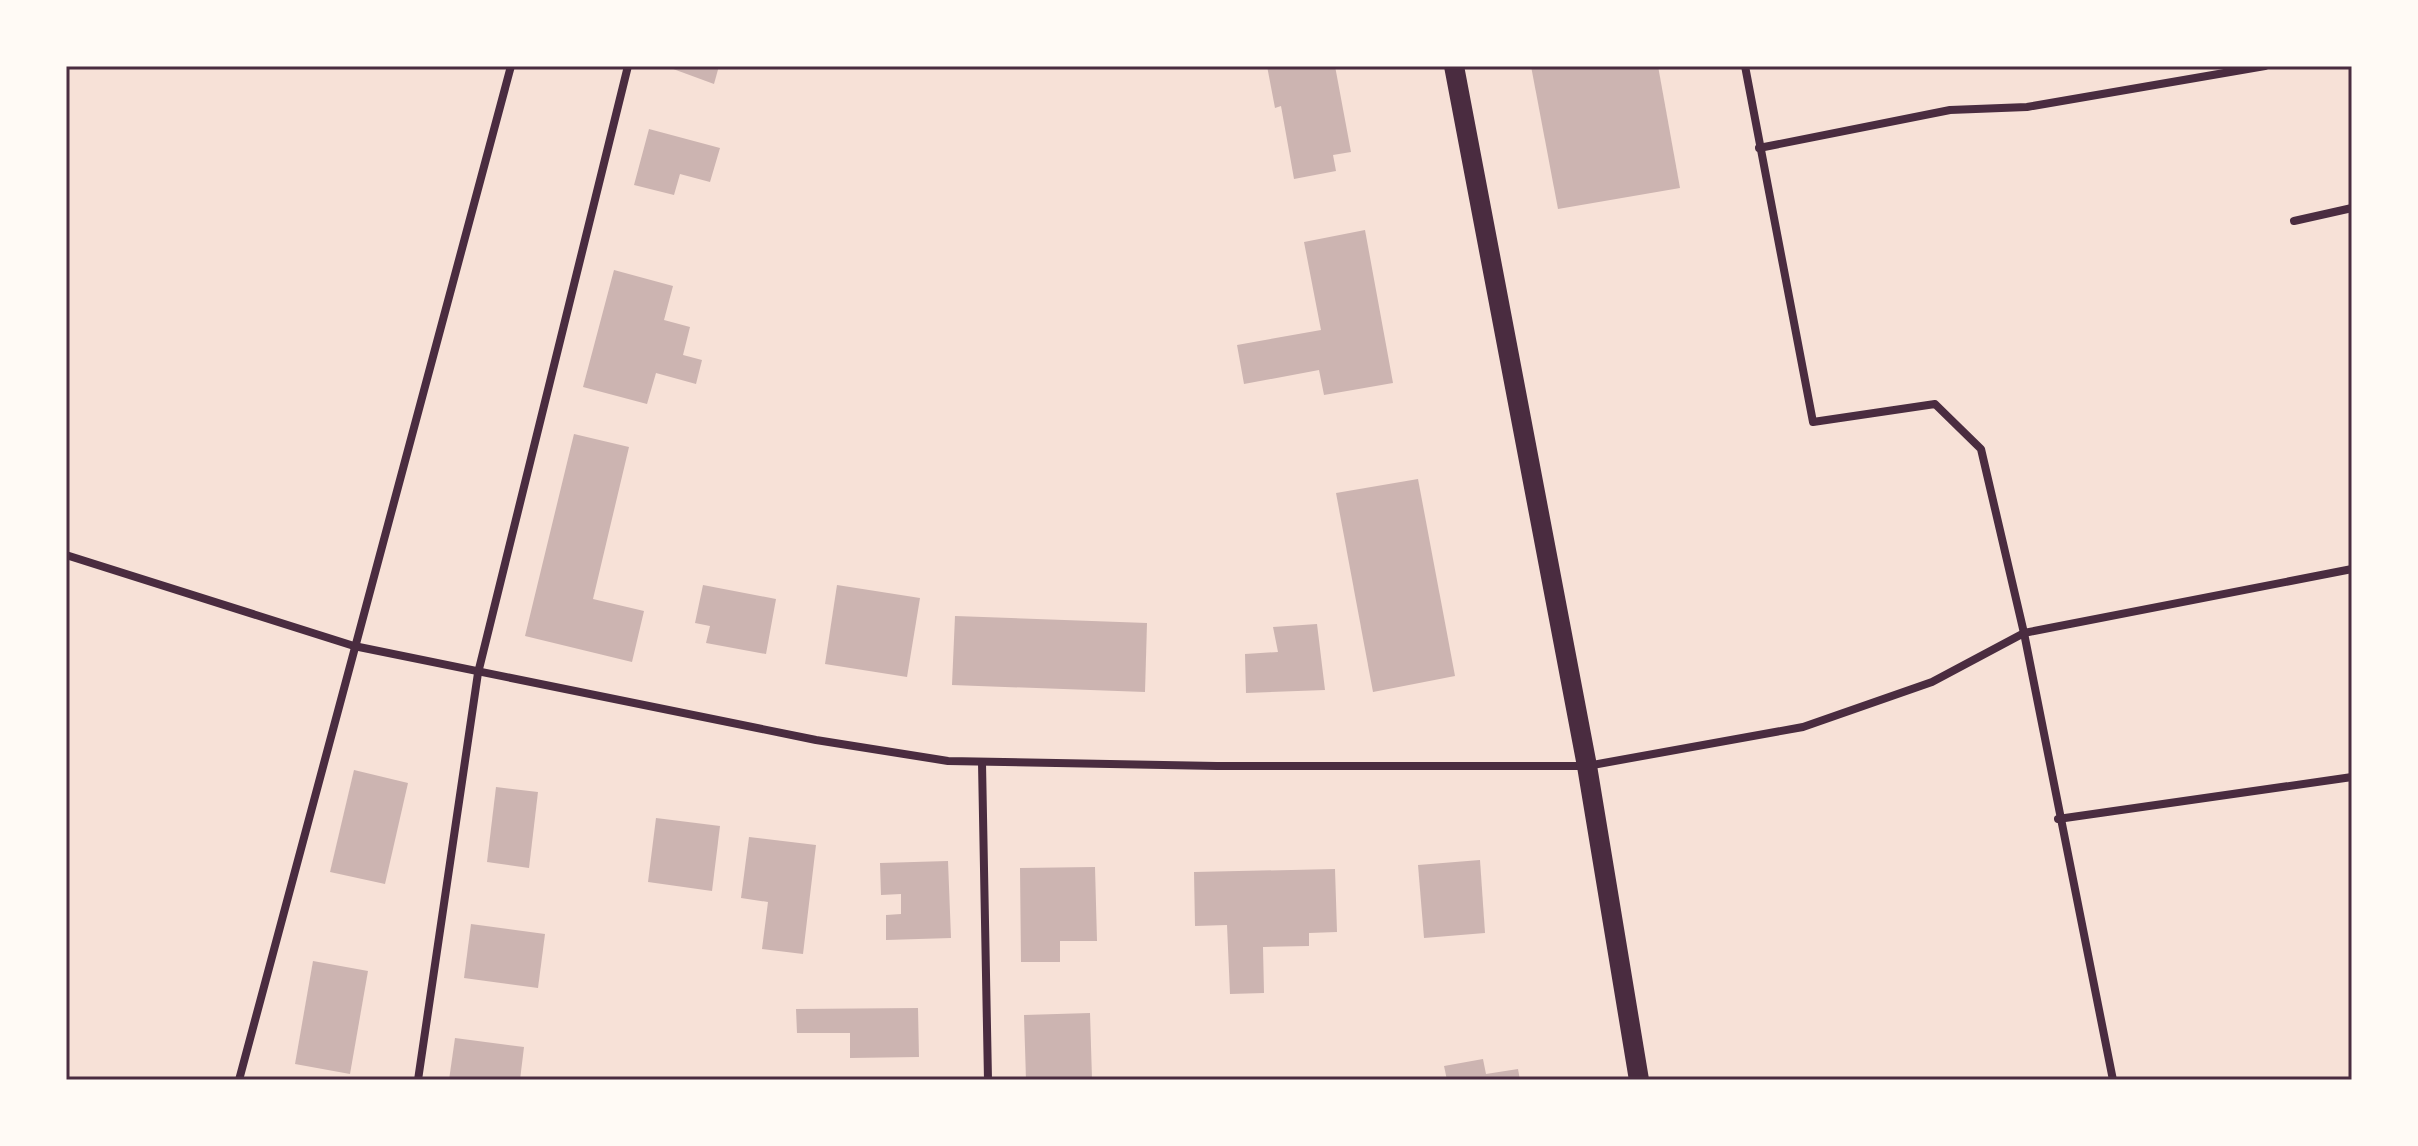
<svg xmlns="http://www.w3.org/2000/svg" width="2418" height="1146" font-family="'PT Sans Narrow',sans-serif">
	<rect width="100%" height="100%" fill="#f7e1d7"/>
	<g fill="#ccb4b1">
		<path d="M665 66H719L714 84Z"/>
		<path d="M1267 66H1335L1351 152 1333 155 1336 171 1294 179 1281 106 1275 108Z"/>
		<path d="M1531 66H1658L1680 188 1558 209Z"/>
		<path d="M649 129 720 148 710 182 680 174 674 195 634 185Z"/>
		<path d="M1365 230 1393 383 1324 395 1319 370 1244 384 1237 345 1321 330 1304 242Z"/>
		<path d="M614 270 673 286 664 320 690 327 683 355 702 360 696 384 656 373 647 404 583 387Z"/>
		<path d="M574 434 629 447 593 599 644 611 632 662 525 636Z"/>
		<path d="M1418 479 1455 676 1373 692 1336 493Z"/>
		<path d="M703 585 776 599 766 654 706 643 710 626 695 623Z"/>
		<path d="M837 585 920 598 907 677 825 664Z"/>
		<path d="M955 616 1147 623 1145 692 952 685Z"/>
		<path d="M1317 624 1325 690 1246 693 1245 654 1278 652 1273 627Z"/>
		<path d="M354 770 408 783 385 884 330 872Z"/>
		<path d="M496 787 538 792 529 868 487 862Z"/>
		<path d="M656 818 720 826 712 891 648 882Z"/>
		<path d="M749 837 816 845 803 954 762 949 768 902 741 898Z"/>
		<path d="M1480 860 1485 933 1424 938 1418 865Z"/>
		<path d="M948 861 951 938 886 940V915L901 914V894L881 895 880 863Z"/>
		<path d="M1095 867 1097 941H1060V962H1021L1020 868Z"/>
		<path d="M1335 869 1337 932 1309 933V946L1263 947 1264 993 1230 994 1227 925 1195 926 1194 872Z"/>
		<path d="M471 924 545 934 538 988 464 978Z"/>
		<path d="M313 961 368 971 350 1074 295 1064Z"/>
		<path d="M918 1008 919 1057 850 1058V1033H797L796 1009Z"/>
		<path d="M1090 1013 1092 1079 1026 1080 1024 1015Z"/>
		<path d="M455 1038 524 1047 520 1080H449Z"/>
		<path d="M1483 1059 1486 1074 1518 1069 1520 1080H1447L1444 1066Z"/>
	</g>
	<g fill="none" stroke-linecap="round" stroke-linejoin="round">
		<g stroke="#4a2c40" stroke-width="8">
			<path d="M1745 66 1813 422 1935 404 1981 449 2024 633 2113 1080"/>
			<path d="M1759 148 1950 110 2027 107 2265 66"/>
			<path d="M2294 221 2352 208"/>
			<path d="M66 555 354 646 816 740 948 761 1217 766H1587L1803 727 1932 682 2024 633 2352 569"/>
			<path d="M982 763 988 1080"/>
			<path d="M2058 819 2352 777"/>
			<path d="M239 1080 511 66"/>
			<path d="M418 1080 478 673 628 66"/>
		</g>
		<path stroke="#4a2c40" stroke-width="20" d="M1454 66 1587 766 1639 1080"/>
	</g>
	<rect width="2418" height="1146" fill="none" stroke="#fffaf5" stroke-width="136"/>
	<rect x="68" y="68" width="2282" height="1010" fill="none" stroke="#4a2c40" stroke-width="3"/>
</svg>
